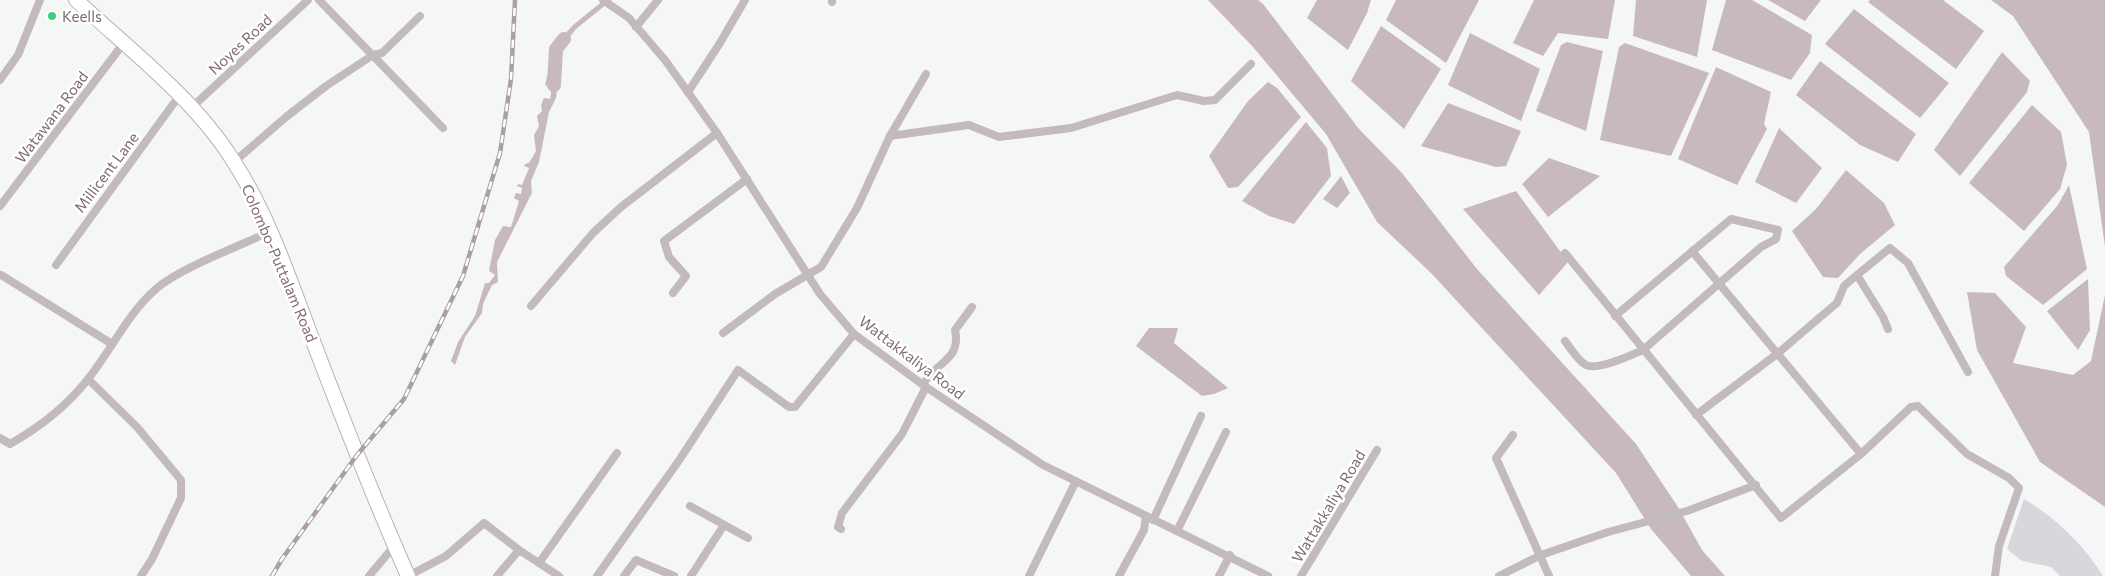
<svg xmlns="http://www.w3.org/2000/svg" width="2105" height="576" font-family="Commissioner,sans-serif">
	<rect width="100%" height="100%" fill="#f5f7f7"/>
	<path fill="#d7d8de" d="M2024 499C2055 517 2085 546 2103 576H2060L2051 567 2022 561 2007 549Z"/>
	<g fill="#c7b9bf">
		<path d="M604 0H612L576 29 562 47 556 98 549 112 539 162 531 181 532 193 497 262 498 282 492 285 483 304 482 313 465 337 455 365 451 361 458 342 475 316 485 283H489L495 275 489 271 495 240 503 226 511 227 519 201 514 198 516 193 521 194 522 188 517 186 518 184 522 185 529 168 524 166 525 164 529 163 536 151 534 135 539 126 537 116 542 111 541 105 544 98 550 99 552 88 545 85 548 73 560 64 554 46 573 25Z"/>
		<path d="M1208 0H1258L1263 4 1359 129 1402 173 1477 269 1636 444 1678 507 1702 550 1725 576H1691L1651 529 1616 473 1431 273 1377 222 1326 134 1253 47Z"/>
		<path d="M1317 0H1371L1367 13 1348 50 1307 18Z"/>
		<path d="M1396 0H1479L1446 63 1386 20Z"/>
		<path d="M1534 0H1615L1608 39 1558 33 1543 56 1513 43Z"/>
		<path d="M1636 0H1707L1697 57 1633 36Z"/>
		<path d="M1726 0H1752L1812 35 1810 53 1791 80 1712 50Z"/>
		<path d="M1768 0H1821L1805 21Z"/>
		<path d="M1870 0H1943L1984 31 1956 69 1868 2Z"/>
		<path d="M1991 0H2105V247L2089 132 2013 16Z"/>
		<path d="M1854 9 1949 83 1920 118 1825 44Z"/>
		<path d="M1381 26 1441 69 1404 129 1351 81Z"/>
		<path d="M1470 33 1540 69 1521 121 1448 85Z"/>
		<path d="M1567 42 1603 51 1586 131 1536 111 1561 45Z"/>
		<path d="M1625 43 1709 73 1671 156 1600 140 1619 47Z"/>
		<path d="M2002 52 2030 81 2027 92 1960 176 1934 150Z"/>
		<path d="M1820 61 1916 134 1898 162 1860 145 1796 95Z"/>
		<path d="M1716 67 1771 92 1764 124 1767 129 1737 185 1678 159Z"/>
		<path d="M1268 82 1277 88 1301 117 1238 187 1228 188 1209 156 1248 101Z"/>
		<path d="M1448 103 1521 131 1506 166 1496 167 1421 146Z"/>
		<path d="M2032 105 2061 132 2067 165 2060 189 2024 231 1969 183Z"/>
		<path d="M1306 122 1327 148 1331 176 1294 224 1269 216 1242 201Z"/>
		<path d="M1779 128 1822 168 1796 203 1755 182Z"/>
		<path d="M1549 158 1600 176 1548 217 1522 184Z"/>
		<path d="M1846 170 1884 203 1895 225 1860 254 1838 278 1823 277 1792 231 1816 209Z"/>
		<path d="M1341 176 1350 193 1337 208 1323 199Z"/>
		<path d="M2069 185 2087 269 2043 305 2006 276 2004 267 2058 205Z"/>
		<path d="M1516 191 1568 262 1539 295 1463 209Z"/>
		<path d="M2088 279 2090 330 2078 350 2047 311Z"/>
		<path d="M1967 292 1995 293 2026 327 2013 363 2073 375 2091 361 2105 295V507L2040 462 1977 350Z"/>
		<path d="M1149 328H1178L1174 343 1228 388 1214 394 1202 396 1136 346Z"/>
	</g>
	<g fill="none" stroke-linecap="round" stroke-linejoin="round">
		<path stroke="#c7b9bf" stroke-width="14" d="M554 85 556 49 564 39"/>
		<g stroke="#b7b1b3" stroke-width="16">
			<path id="trunk" d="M76 0C130 50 195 99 234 162 269 216 290 281 313 341 343 420 374 499 408 576"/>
		</g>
		<g stroke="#c2babd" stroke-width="8">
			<path d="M319 0 443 128"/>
			<path d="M603 0 629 18 665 60 717 133 820 294 854 334 926 387 1043 465 1268 576"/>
			<path d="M832 2V0"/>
			<path d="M636 27 658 0"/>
			<path d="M0 80 18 55 40 0"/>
			<path d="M688 92 720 43 745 0"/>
			<path d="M191 108 308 0"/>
			<path d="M890 136 969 125 999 137 1071 128 1177 95 1204 101 1215 100 1251 64"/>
			<path d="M234 162 286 117 326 86 373 55 382 53 420 16"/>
			<path d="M0 206 123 44"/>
			<path d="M1692 251 1861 454"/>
			<path d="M1565 253 1781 518 1861 454 1911 407 1918 406 1967 454 2009 478 2019 488 1999 546 1995 576"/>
			<path d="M56 265 179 96"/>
			<path d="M1 275 112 344"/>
			<path d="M1857 275 1890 248 1908 263 1968 372"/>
			<path d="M673 293 686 276 669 257 664 241 747 179"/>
			<path d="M531 306 593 233 621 207 717 133"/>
			<path d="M723 333 775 294 821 267 857 208 890 136 926 74"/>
			<path d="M1565 341C1571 349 1578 361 1586 365 1598 371 1631 355 1643 350L1761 247 1776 239 1778 230 1731 219 1615 316"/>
			<path d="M88 379 137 427 181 480V498L152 559 141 576"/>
			<path d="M923 385C934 362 962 361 955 330L972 307"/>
			<path d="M1696 415 1777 354 1825 313 1837 303 1844 286 1857 275 1883 317 1888 329"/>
			<path d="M1513 435 1496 458 1549 576"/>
			<path d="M0 438 10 444C40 427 67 406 88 379 112 349 127 314 157 288 182 267 238 247 269 232"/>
			<path d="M690 506 748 538"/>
			<path d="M1153 520 1201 416"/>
			<path d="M841 529 838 527 842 513 902 434 926 387"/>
			<path d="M1177 531 1226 432"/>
			<path d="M539 563 617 453"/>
			<path d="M369 576 395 545"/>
			<path d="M408 576 446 556 484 523 519 550 559 576"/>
			<path d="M497 576 519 550"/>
			<path d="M597 576 680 459 738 370 789 407H795L854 334"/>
			<path d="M624 576 636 560 674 576"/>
			<path d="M691 576 724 525"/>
			<path d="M1029 576 1076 481"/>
			<path d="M1119 576 1144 530 1146 516"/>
			<path d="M1219 576 1230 555"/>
			<path d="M1301 576 1377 450"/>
			<path d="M1499 576 1541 555 1608 532 1687 511 1756 485"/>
		</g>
		<use href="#trunk" stroke="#fff" stroke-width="14"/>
		<g stroke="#aa9fa3" stroke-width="4.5">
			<path id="rail" d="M272 576 282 559 357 455 404 399 463 276 500 153 511 79 515 0"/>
		</g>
		<use href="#rail" stroke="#fff" stroke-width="2.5" stroke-dasharray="8" stroke-linecap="butt"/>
	</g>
	<circle fill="#3fce83" stroke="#fff" stroke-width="2" cx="52" cy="16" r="5"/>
	<g text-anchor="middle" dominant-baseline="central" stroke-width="5" stroke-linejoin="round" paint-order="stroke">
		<g font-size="15" fill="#826a72" stroke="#fff" text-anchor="start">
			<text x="62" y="16">Keells</text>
		</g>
		<g font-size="15" fill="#826a72" stroke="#fff">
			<text transform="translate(240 44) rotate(-43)">Noyes Road</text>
			<text transform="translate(51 117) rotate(-53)">Watawana Road</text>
			<text transform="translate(106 172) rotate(-53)">Millicent Lane</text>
			<text transform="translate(280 263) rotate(67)">Colombo-Puttalam Road</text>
			<text transform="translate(912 357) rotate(37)">Wattakkaliya Road</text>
			<text transform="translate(1328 506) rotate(-59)">Wattakkaliya Road</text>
		</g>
	</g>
</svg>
